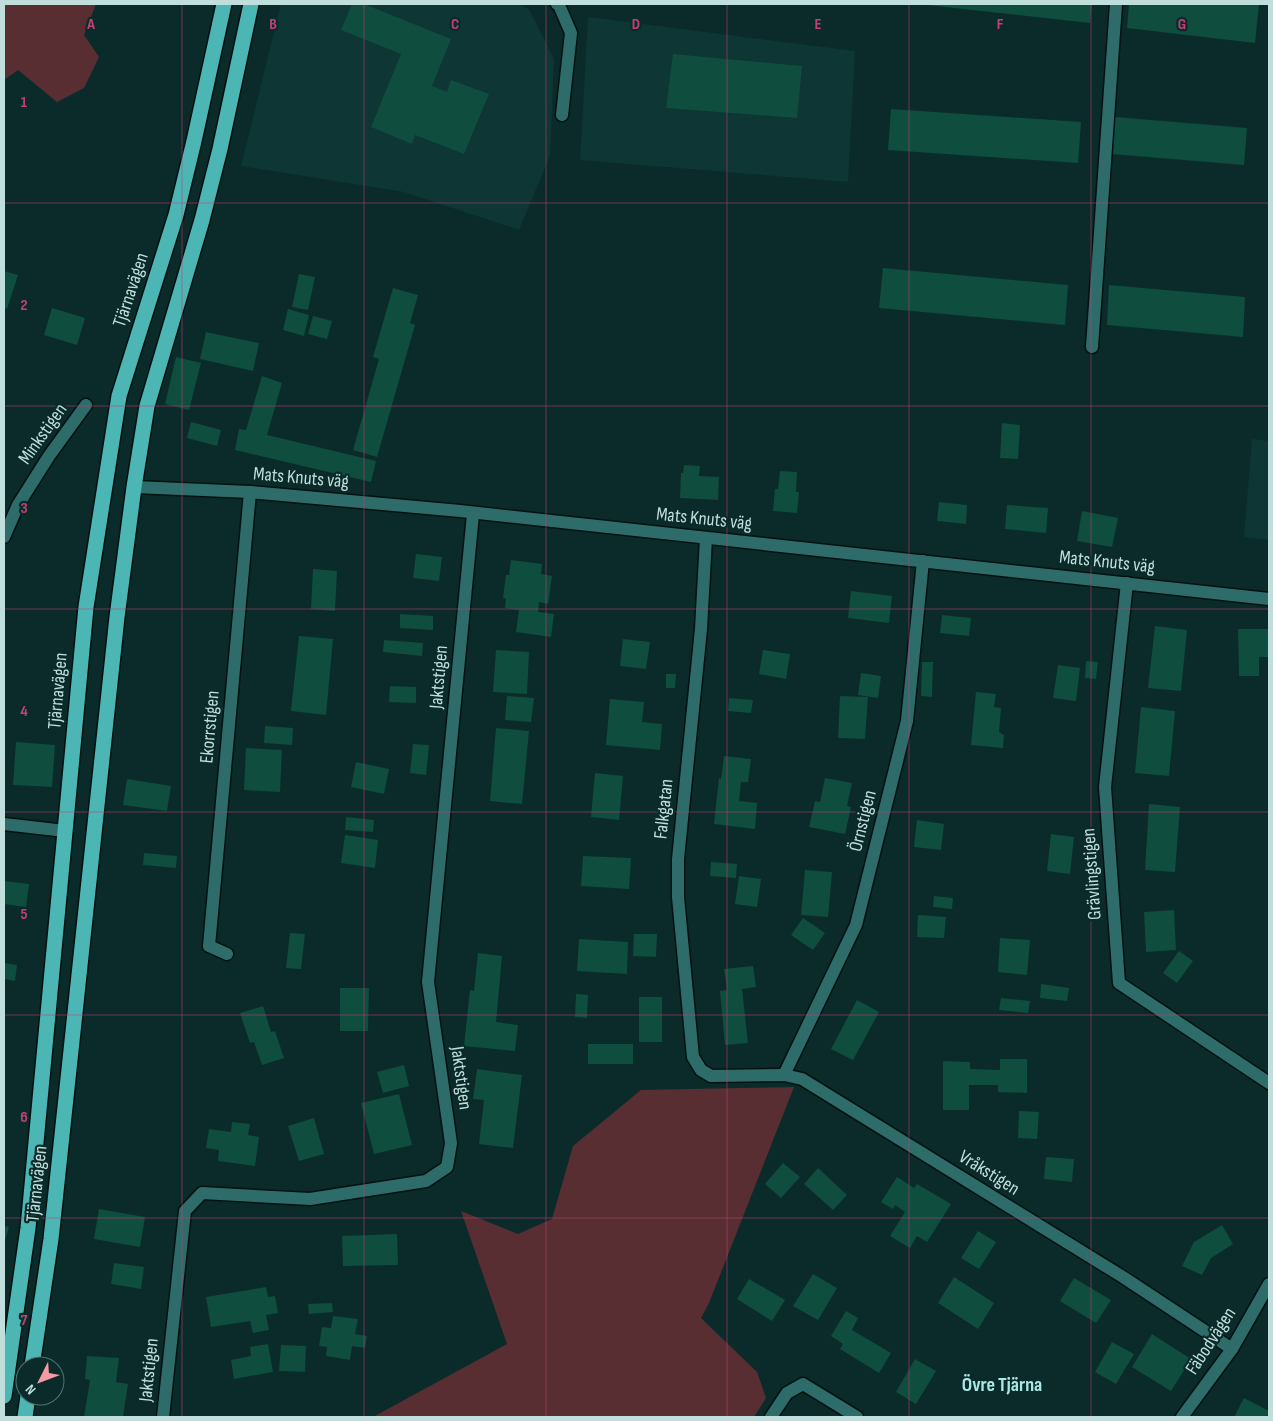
<svg xmlns="http://www.w3.org/2000/svg" width="1273" height="1421" font-family="'Sofia Sans Condensed',sans-serif">
	<rect width="100%" height="100%" fill="#0a2b2a"/>
	<g fill="#0d3635">
		<path d="M281 4H519L529 9 554 59 550 156 519 230 404 192 241 166Z"/>
		<path d="M588 17 855 51 848 182 580 160Z"/>
		<path d="M1252 439 1269 441V540L1244 537Z"/>
	</g>
	<g fill="#582e33">
		<path d="M4 4H96L84 35 99 57 84 88 57 102 18 70 4 80Z"/>
		<path d="M794 1087 709 1303 701 1318 757 1372 766 1398 754 1417H373L507 1344 461 1211 518 1234 552 1219 573 1146 641 1090Z"/>
	</g>
	<g fill="#0f4d3e">
		<path d="M352 4H364L451 39 432 86 447 92 451 80 489 94 464 154 415 135 412 144 371 127 401 54 341 30Z"/>
		<path d="M927 4H1092L1090 23 927 5Z"/>
		<path d="M1129 4H1259L1255 43 1127 28Z"/>
		<path d="M673 54 802 66 797 118 666 108Z"/>
		<path d="M891 109 1081 122 1078 163 888 150Z"/>
		<path d="M1115 117 1247 128 1244 165 1112 154Z"/>
		<path d="M883 268 1068 285 1065 325 879 308Z"/>
		<path d="M4 271 18 275 7 309 4 308Z"/>
		<path d="M299 274 315 277 308 310 292 307Z"/>
		<path d="M1109 285 1245 297 1243 337 1107 325Z"/>
		<path d="M393 288 418 295 410 323 415 325 377 457 353 450 379 359 373 357Z"/>
		<path d="M52 308 85 318 77 345 44 335Z"/>
		<path d="M288 309 309 315 304 336 283 330Z"/>
		<path d="M313 316 332 321 327 339 308 334Z"/>
		<path d="M206 332 259 343 253 371 200 359Z"/>
		<path d="M176 357 201 363 189 410 165 404Z"/>
		<path d="M262 376 282 383 267 435 376 461 371 482 235 450 239 429 246 430Z"/>
		<path d="M191 422 221 430 217 446 187 438Z"/>
		<path d="M1002 423 1020 425 1018 459 1000 458Z"/>
		<path d="M684 465 700 466 699 476 719 477 718 500 680 498 681 473H683Z"/>
		<path d="M780 471 797 472 796 492H799L797 513 773 511 775 489H778Z"/>
		<path d="M939 502 967 505 966 524 937 521Z"/>
		<path d="M1007 505 1048 508 1046 533 1005 529Z"/>
		<path d="M1082 511 1118 518 1112 547 1077 541Z"/>
		<path d="M416 554 442 557 439 581 413 578Z"/>
		<path d="M511 560 542 564 541 574 552 576 548 604 539 602 538 612 554 614 551 637 516 632 519 610 505 608 506 599 503 598 506 575H509Z"/>
		<path d="M313 569 337 571 335 611 311 609Z"/>
		<path d="M851 591 892 596 889 623 848 618Z"/>
		<path d="M400 614 433 616V630L400 628Z"/>
		<path d="M942 615 971 618 969 636 940 633Z"/>
		<path d="M1155 626 1187 630 1181 691 1148 688Z"/>
		<path d="M1238 629H1269V657H1259V676H1239Z"/>
		<path d="M299 636 333 639 326 715 291 711Z"/>
		<path d="M623 639 650 642 646 669 620 666Z"/>
		<path d="M384 640 423 643 422 656 383 652Z"/>
		<path d="M496 650 529 652 527 694 493 692Z"/>
		<path d="M763 650 790 654 786 679 759 674Z"/>
		<path d="M1086 661 1098 662 1096 679 1085 678Z"/>
		<path d="M922 662H933L932 697 921 696Z"/>
		<path d="M1058 665 1080 668 1076 701 1053 698Z"/>
		<path d="M861 673 881 676 878 698 858 695Z"/>
		<path d="M666 674H676L675 688H666Z"/>
		<path d="M390 686 416 687V703L389 702Z"/>
		<path d="M976 692 996 694 994 707 1001 708 999 732 1004 735 1003 748 971 745Z"/>
		<path d="M507 696 534 698 531 722 505 720Z"/>
		<path d="M840 696 868 697 865 739 838 738Z"/>
		<path d="M729 698 753 700 751 713 728 711Z"/>
		<path d="M610 699 644 702 642 722 662 724 660 750 606 745Z"/>
		<path d="M1141 707 1175 711 1169 776 1135 773Z"/>
		<path d="M265 726 293 728 292 745 264 743Z"/>
		<path d="M496 728 529 731 522 804 490 801Z"/>
		<path d="M16 742 55 745 52 787 13 785Z"/>
		<path d="M413 744 429 745 426 775 410 773Z"/>
		<path d="M246 748 282 750 280 792 244 790Z"/>
		<path d="M724 756 751 759 748 782H741L739 801 757 803 755 829 714 824 719 778 721 779Z"/>
		<path d="M356 762 389 769 384 794 351 787Z"/>
		<path d="M595 773 623 776 619 820 591 817Z"/>
		<path d="M825 778 852 783 847 806 851 807 845 834 809 827 815 801 820 802Z"/>
		<path d="M127 779 171 786 167 811 123 805Z"/>
		<path d="M1149 804 1180 807 1175 872 1145 870Z"/>
		<path d="M346 817 374 820 373 832 345 830Z"/>
		<path d="M917 820 944 824 941 850 914 847Z"/>
		<path d="M1051 834 1074 837 1070 874 1047 871Z"/>
		<path d="M345 835 378 840 375 868 341 863Z"/>
		<path d="M144 853 177 856 176 868 143 865Z"/>
		<path d="M583 856 631 858 629 889 581 886Z"/>
		<path d="M711 862 737 864 736 878 710 876Z"/>
		<path d="M805 870 832 872 828 917 801 915Z"/>
		<path d="M739 876 761 879 757 907 735 904Z"/>
		<path d="M4 881 29 884 26 907 4 904Z"/>
		<path d="M934 896 953 898 952 909 933 907Z"/>
		<path d="M1174 910 1176 950 1146 952 1144 912Z"/>
		<path d="M918 915 946 917 944 938 917 937Z"/>
		<path d="M803 918 825 933 813 950 791 935Z"/>
		<path d="M290 933 305 934 301 969 286 968Z"/>
		<path d="M634 934H657L656 957 633 956Z"/>
		<path d="M1000 938 1030 940 1027 975 998 972Z"/>
		<path d="M579 939 628 942 627 974 577 971Z"/>
		<path d="M1179 951 1193 961 1177 983 1163 973Z"/>
		<path d="M478 953 502 956 496 1022 518 1025 515 1051 464 1046 470 990 474 991Z"/>
		<path d="M4 963 17 965 15 981 4 979Z"/>
		<path d="M753 966 756 987 742 989 748 1043 725 1045 720 991 727 990 724 969Z"/>
		<path d="M1041 984 1069 988 1067 1001 1040 998Z"/>
		<path d="M340 988H369L368 1031H340Z"/>
		<path d="M576 994 588 995 587 1018 575 1017Z"/>
		<rect x="639" y="997" width="23" height="45"/>
		<path d="M1001 998 1030 1001 1028 1013 999 1010Z"/>
		<path d="M857 1000 879 1012 853 1060 831 1049Z"/>
		<path d="M263 1006 271 1032 275 1031 284 1058 262 1065 254 1042 250 1043 240 1013Z"/>
		<rect x="588" y="1044" width="45" height="20"/>
		<path d="M1000 1059H1027V1093L998 1092V1085H969V1110H943V1061L970 1062V1069L1000 1070Z"/>
		<path d="M404 1065 409 1086 383 1093 377 1072Z"/>
		<path d="M477 1069 522 1075 513 1148 479 1144 484 1100 473 1099Z"/>
		<path d="M399 1094 412 1145 374 1154 361 1103Z"/>
		<path d="M1019 1111 1039 1112 1037 1139 1018 1138Z"/>
		<path d="M314 1118 324 1154 299 1161 288 1126Z"/>
		<path d="M232 1122 250 1124 248 1135 259 1137 255 1166 218 1161 219 1150 206 1148 209 1129 231 1132Z"/>
		<path d="M1046 1157 1074 1159 1072 1182 1044 1179Z"/>
		<path d="M783 1163 800 1177 781 1198 765 1184Z"/>
		<path d="M818 1168 847 1195 833 1210 804 1184Z"/>
		<path d="M897 1177 914 1188 917 1184 951 1204 927 1242 917 1236 910 1248 890 1236 905 1212 895 1205 893 1209 881 1202Z"/>
		<path d="M99 1209 145 1217 140 1247 94 1239Z"/>
		<path d="M1222 1225 1233 1244 1211 1258 1202 1275 1182 1266 1194 1242Z"/>
		<path d="M4 1226 9 1227 4 1244Z"/>
		<path d="M978 1231 996 1242 979 1269 961 1258Z"/>
		<path d="M397 1234 398 1265 343 1266 342 1236Z"/>
		<path d="M114 1263 144 1267 141 1289 111 1284Z"/>
		<path d="M813 1274 837 1288 818 1320 793 1306Z"/>
		<path d="M954 1277 994 1303 978 1329 938 1303Z"/>
		<path d="M1074 1278 1111 1300 1096 1323 1060 1301Z"/>
		<path d="M749 1279 785 1300 772 1321 737 1299Z"/>
		<path d="M266 1287 268 1297 275 1296 278 1313 266 1315 269 1330 253 1333 250 1321 211 1327 206 1297Z"/>
		<path d="M332 1303 333 1312 309 1314 308 1304Z"/>
		<path d="M846 1311 858 1318 852 1330 891 1353 879 1373 840 1349 843 1344 831 1336Z"/>
		<path d="M333 1316 358 1319 355 1334 367 1336 365 1348 352 1346 350 1360 326 1356 327 1347 319 1346 322 1327 331 1328Z"/>
		<path d="M1152 1334 1191 1359 1171 1391 1132 1367Z"/>
		<path d="M1112 1342 1134 1354 1116 1384 1095 1372Z"/>
		<path d="M268 1344 273 1372 234 1379 231 1360 251 1356 250 1347Z"/>
		<path d="M281 1345 306 1346 305 1372 279 1371Z"/>
		<path d="M87 1356 119 1358 116 1382 128 1384 123 1417H84L90 1380 85 1379Z"/>
		<path d="M915 1359 936 1371 916 1404 896 1392Z"/>
		<path d="M1244 1398 1269 1411 1267 1417H1234Z"/>
	</g>
	<g fill="none" stroke-linecap="round" stroke-linejoin="round">
		<g stroke="#021211" stroke-width="15">
			<g id="street">
				<path d="M557 4 559 5 571 33 562 115"/>
				<path d="M1092 347 1116 4"/>
				<path d="M134 487 250 492 460 511 1269 599"/>
				<path d="M4 537 18 505 49 456 86 405"/>
				<path d="M706 538 701 629 678 859V897L693 1057 701 1070 711 1076 784 1075 802 1079 1123 1277 1232 1349"/>
				<path d="M1127 583 1105 787 1119 983 1269 1083"/>
				<path d="M4 824 65 831"/>
				<path d="M227 954 209 946 250 492"/>
				<path d="M784 1075 856 925 907 721 923 561"/>
				<path d="M163 1417 185 1211 202 1193 310 1199 426 1181 447 1167 451 1143 428 982 473 514"/>
				<path d="M771 1417 787 1393 803 1384 857 1417"/>
				<path d="M1182 1417 1232 1349 1269 1284"/>
			</g>
		</g>
		<g stroke="#021211" stroke-width="18">
			<g id="highway">
				<path d="M32 1366 51 1239 117 617 134 487 147 406 202 220 220 149 251 4"/>
				<path d="M4 1396 28 1228 86 607 119 396 176 215 194 141 224 4"/>
				<path d="M25 1417 28 1396"/>
			</g>
		</g>
		<use href="#street" stroke="#2e6c6a" stroke-width="12"/>
		<use href="#highway" stroke="#4cb6b4" stroke-width="15"/>
	</g>
	<path fill="none" stroke="#c24075" stroke-width="1" stroke-opacity="0.55" d="M182 4V1417M364 4V1417M546 4V1417M727 4V1417M909 4V1417M1091 4V1417M4 203H1269M4 406H1269M4 609H1269M4 812H1269M4 1015H1269M4 1218H1269"/>
	<g text-anchor="middle" dominant-baseline="central" stroke-width="4.5" stroke-linejoin="round" paint-order="stroke">
		<g font-size="19" fill="#c0dedc" stroke="#0a2b2a">
			<text transform="translate(131 290) rotate(-72)">Tjärnavägen</text>
			<text transform="translate(43 434) rotate(-55)">Minkstigen</text>
			<text transform="translate(301 478) rotate(5)">Mats Knuts väg</text>
			<text transform="translate(704 519) rotate(6)">Mats Knuts väg</text>
			<text transform="translate(1107 562) rotate(6)">Mats Knuts väg</text>
			<text transform="translate(439 677) rotate(-85)">Jaktstigen</text>
			<text transform="translate(58 691) rotate(-85)">Tjärnavägen</text>
			<text transform="translate(210 727) rotate(-85)">Ekorrstigen</text>
			<text transform="translate(664 809) rotate(-84)">Falkgatan</text>
			<text transform="translate(863 821) rotate(-76)">Örnstigen</text>
			<text transform="translate(1092 874) rotate(-94)">Grävlingstigen</text>
			<text transform="translate(461 1078) rotate(82)">Jaktstigen</text>
			<text transform="translate(989 1173) rotate(32)">Vråkstigen</text>
			<text transform="translate(37 1184) rotate(-84)">Tjärnavägen</text>
			<text transform="translate(1211 1341) rotate(-57)">Fäbodvägen</text>
			<text transform="translate(149 1370) rotate(-84)">Jaktstigen</text>
		</g>
		<g font-size="20" font-weight="bold" fill="#a9e8e6" stroke="#0a2b2a">
			<text x="1002" y="1385">Övre Tjärna</text>
		</g>
	</g>
	<g font-size="16" text-anchor="middle" font-weight="bold" fill="#c24075" stroke="#0a2b2a" stroke-width="4.5" stroke-linejoin="round" paint-order="stroke">
		<text x="91" y="29">A</text>
		<text x="273" y="29">B</text>
		<text x="455" y="29">C</text>
		<text x="636" y="29">D</text>
		<text x="818" y="29">E</text>
		<text x="1000" y="29">F</text>
		<text x="1182" y="29">G</text>
		<text x="24" y="107">1</text>
		<text x="24" y="310">2</text>
		<text x="24" y="513">3</text>
		<text x="24" y="716">4</text>
		<text x="24" y="919">5</text>
		<text x="24" y="1122">6</text>
		<text x="24" y="1325">7</text>
	</g>
	<rect width="1273" height="1421" fill="none" stroke="#c0dedc" stroke-width="10"/>
	<g transform="translate(40 1381) rotate(228)"><circle r="24" fill="#0a2b2a" stroke="#537371"/>
	<path d="M0-4L9 19L0 12L-9 19Z" fill="#f49aa3"/>
	<text y="-8" font-size="14" font-weight="bold" text-anchor="middle" fill="#c0dedc">N</text>
	</g>
</svg>
